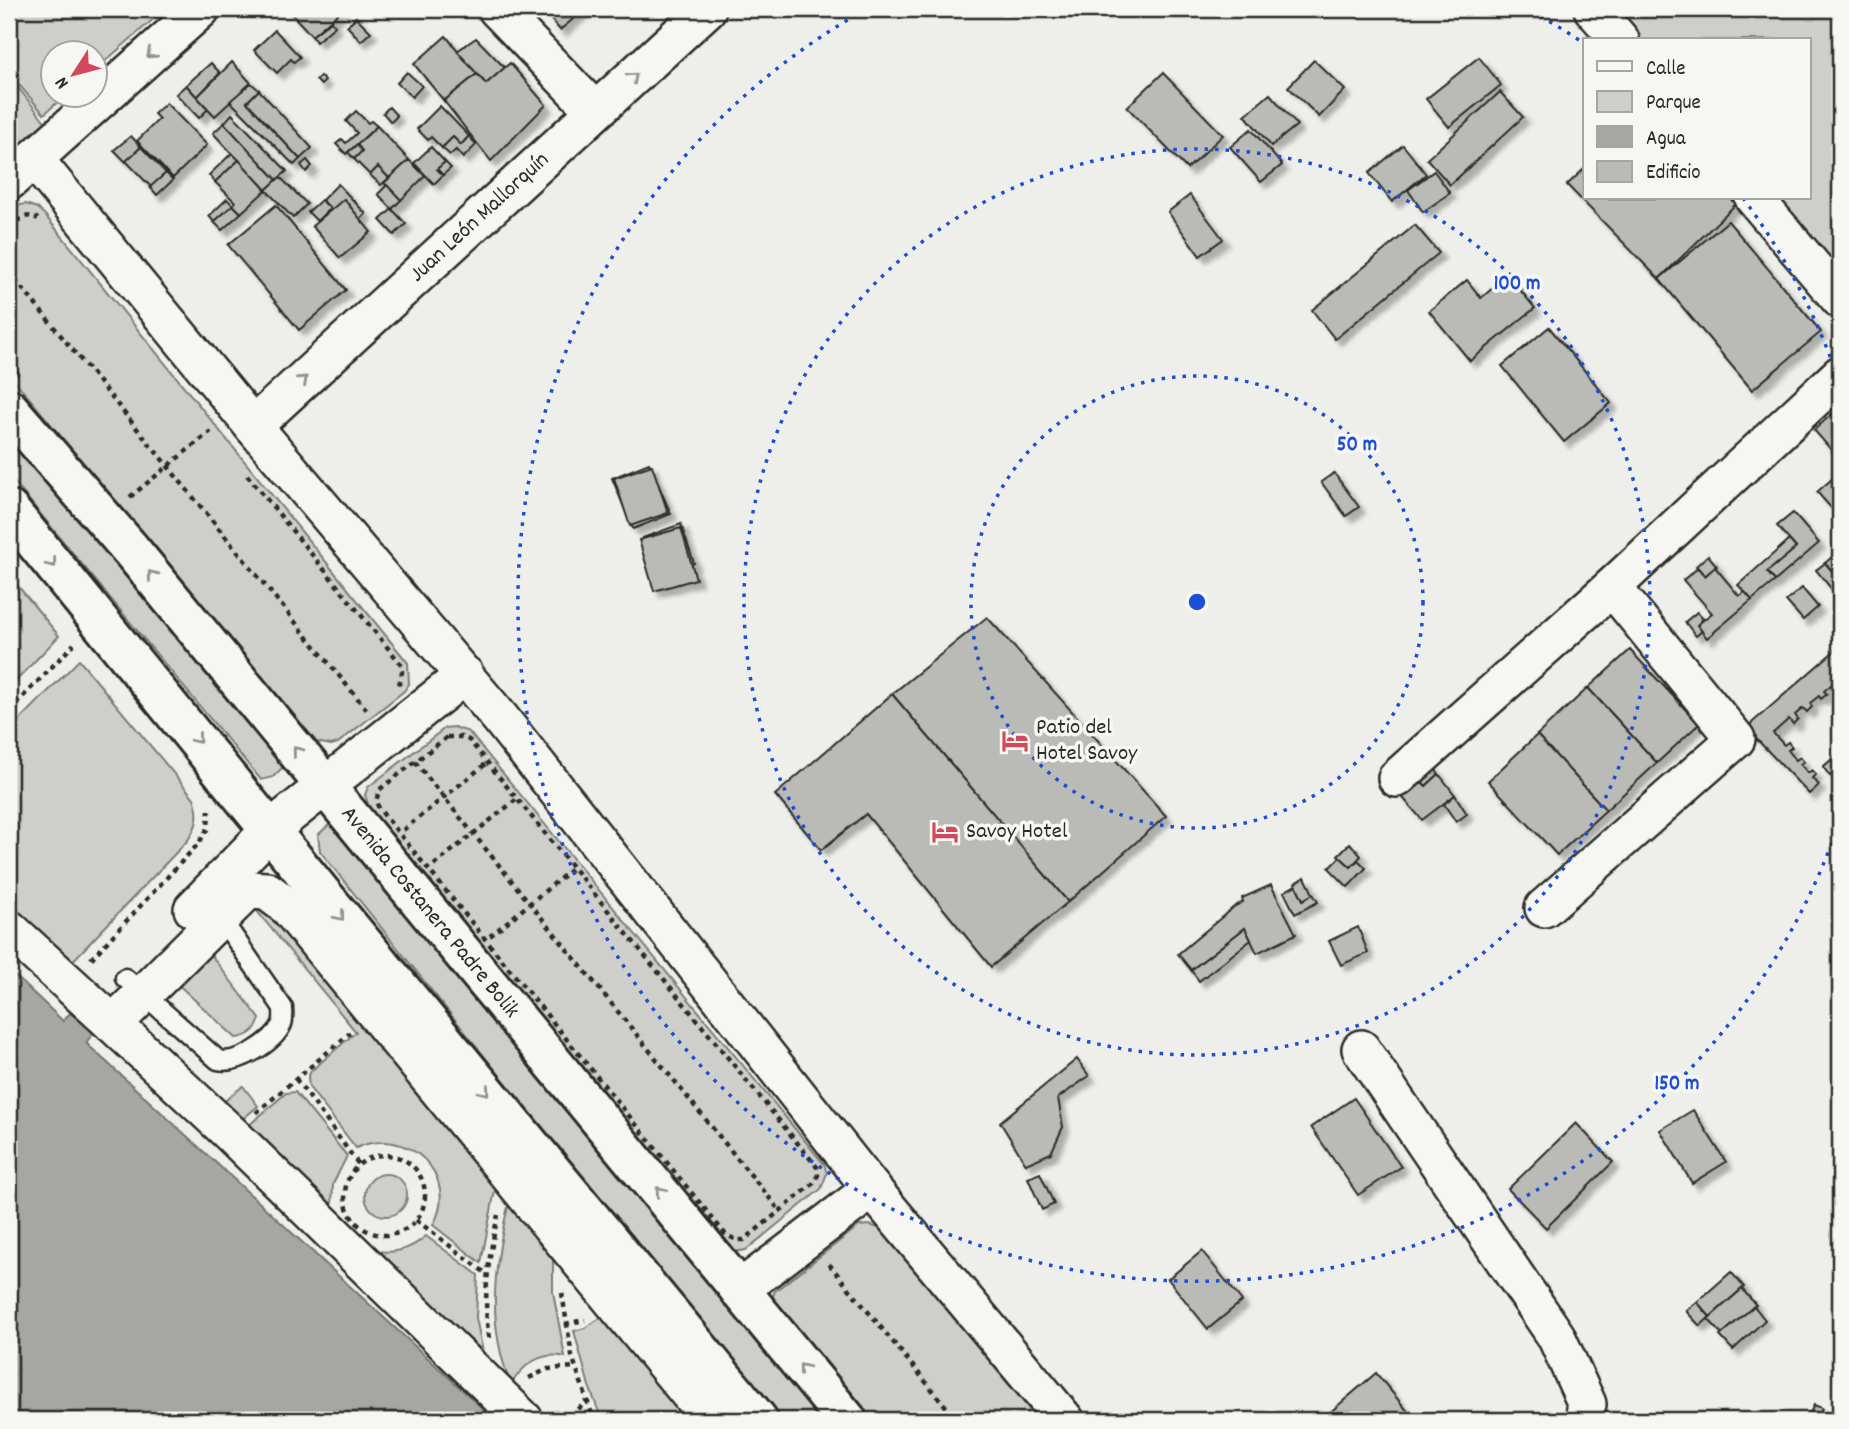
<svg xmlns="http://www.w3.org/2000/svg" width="1849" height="1429" font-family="Dekko,sans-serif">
	<defs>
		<filter id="shadow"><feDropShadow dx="6" dy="6" stdDeviation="2" flood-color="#0004"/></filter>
	</defs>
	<rect width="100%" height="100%" fill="#eeeeea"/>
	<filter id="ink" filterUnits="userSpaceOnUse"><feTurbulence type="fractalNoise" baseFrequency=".0143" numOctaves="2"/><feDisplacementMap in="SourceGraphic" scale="14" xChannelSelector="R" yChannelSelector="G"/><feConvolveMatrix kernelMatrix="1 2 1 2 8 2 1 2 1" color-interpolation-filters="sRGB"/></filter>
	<g filter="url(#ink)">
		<g fill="#cececa" stroke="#7c7c7a" stroke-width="2">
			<path d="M9 9H165L95 70 94 52H52V94L66 95 44 114 9 73Z"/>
			<path d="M1614 9H1840V276L1774 198H1809V40H1641Z"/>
			<path d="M9 76 58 138 9 181Z"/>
			<path d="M26 204 37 208 44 214 408 663 409 684 404 691 338 743 331 745 316 742 9 374V211L14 206Z"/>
			<path d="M9 430 287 763 273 777 261 780 9 476Z"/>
			<path d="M9 575 59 636 9 688Z"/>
			<path d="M79 660 194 798C200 815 198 825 188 840L65 969 9 916V754L15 742V725Z"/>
			<path d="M454 727 469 732 824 1164 827 1173 821 1189 746 1250 733 1252 725 1247 369 807 365 795 368 787 445 728Z"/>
			<path d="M331 823 830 1420H784L496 1071 320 851 318 835Z"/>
			<path d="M258 895 498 1175 481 1263 433 1225C461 1176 407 1124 356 1148L309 1087 308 1077 311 1071 356 1032 247 899Z"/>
			<path d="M204 946 260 1019C256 1031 248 1037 236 1038L172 979Z"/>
			<path d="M243 1086 258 1106 233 1127 214 1110Z"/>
			<path d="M295 1092 347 1156 333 1184 332 1207 239 1134 286 1093Z"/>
			<circle cx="386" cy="1195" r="21"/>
			<path d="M509 1202 553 1257V1292L565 1357C541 1351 522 1365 511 1385 486 1324 494 1264 509 1202Z"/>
			<path d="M869 1225 879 1228 1038 1420H866L774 1310 771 1300 775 1291 859 1226Z"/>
			<path d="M426 1236 478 1275 476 1318 488 1376 368 1250C391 1254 408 1252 426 1236Z"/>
			<path d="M603 1316 690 1420H602L589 1386 574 1331 585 1328Z"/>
		</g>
		<path fill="#a6a6a3" stroke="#757573" stroke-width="2" d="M9 970 63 1021 70 1013 94 1032 86 1043 495 1420H9Z"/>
		<g fill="#babab7" stroke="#2b2b2b" stroke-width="2" filter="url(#shadow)">
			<path d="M287 9H339L341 11 312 36Z"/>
			<path d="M554 9H585L560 30 548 16Z"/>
			<path d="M356 17 371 32 361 41 347 26Z"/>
			<path d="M331 21 335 26 316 42 312 36Z"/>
			<path d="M275 30 300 57 294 62 291 59 277 73 254 50Z"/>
			<path d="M446 36 477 74 444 101 414 64Z"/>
			<path d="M476 38 505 68 486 84 457 51Z"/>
			<path d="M1479 57 1501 85 1449 127 1426 99Z"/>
			<path d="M1314 60 1345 90 1319 117 1288 87Z"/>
			<path d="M232 62 251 83 215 116 197 97Z"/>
			<path d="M211 63 220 73 197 97 186 85Z"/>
			<path d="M510 63 546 105 491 161 444 101 477 74 486 84Z"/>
			<path d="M407 72 422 86 412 97 397 83Z"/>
			<path d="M1163 73 1223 135 1187 169 1127 107Z"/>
			<path d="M320 76 325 81 321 85 316 80Z"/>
			<path d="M251 83 259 90 247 102 300 159 294 165 230 101Z"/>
			<path d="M186 85 208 109 199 118 176 94Z"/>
			<path d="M259 90 312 148 300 159 247 102Z"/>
			<path d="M1500 92 1523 117 1450 185 1427 159Z"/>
			<path d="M1270 94 1297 125 1271 146 1245 115Z"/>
			<path d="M166 103 207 145 173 178 137 141 159 119 154 114Z"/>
			<path d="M440 106 469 136 461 145 453 137 442 148 431 137 428 140 417 129Z"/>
			<path d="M389 107 397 116 391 122 383 113Z"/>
			<path d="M356 111 368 123 371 121 377 126 346 154 336 144 342 139 346 143 357 133 346 121Z"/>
			<path d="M232 114 287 171 277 180 224 123Z"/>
			<path d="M224 123 277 180 266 190 213 133Z"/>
			<path d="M377 126 409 160 389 178 378 167 370 175 354 159 362 151 357 145Z"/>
			<path d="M1251 129 1282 165 1261 182 1230 147Z"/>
			<path d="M131 136 141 147 126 162 114 150Z"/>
			<path d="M469 136 476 145 463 158 456 150 450 155 442 148 453 137 461 145Z"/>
			<path d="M357 145 362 151 354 159 348 152Z"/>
			<path d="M1403 145 1426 174 1392 202 1369 173Z"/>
			<path d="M141 147 166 173 151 187 126 161Z"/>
			<path d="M431 147 445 162 437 169 443 175 434 184 414 163Z"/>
			<path d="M232 153 239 160 215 182 209 175Z"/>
			<path d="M239 160 266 190 241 213 233 205 235 202 215 182Z"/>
			<path d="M307 160 312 166 306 172 301 165Z"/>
			<path d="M409 160 425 176 401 200 384 183Z"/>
			<path d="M445 162 451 168 443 175 437 169Z"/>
			<path d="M378 167 389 178 381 185 370 175Z"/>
			<path d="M1585 168V198H1730L1736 204 1659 279 1567 185Z"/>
			<path d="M1434 171 1450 193 1423 212 1408 190Z"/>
			<path d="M166 173 173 180 157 195 150 187Z"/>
			<path d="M280 177 307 204 293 218 266 190Z"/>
			<path d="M338 184 366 214 337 242 317 221 330 208 322 200Z"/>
			<path d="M387 185 401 200 392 209 378 194Z"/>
			<path d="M1190 195 1223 239 1200 256 1168 212Z"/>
			<path d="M227 199 233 205 214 222 209 216Z"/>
			<path d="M344 199 371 232 340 258 312 226Z"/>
			<path d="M321 200 330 208 317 221 308 212Z"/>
			<path d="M233 205 241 213 222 230 214 222Z"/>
			<path d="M276 205 346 290 299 330 228 245Z"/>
			<path d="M392 209 406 224 394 235 380 220Z"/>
			<path d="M1728 221 1821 332 1752 390 1659 279Z"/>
			<path d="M1415 225 1439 253 1335 339 1312 310Z"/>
			<path d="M1508 275 1535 308 1470 361 1429 311 1467 280 1481 298Z"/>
			<path d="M1549 327 1611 403 1564 442 1502 366Z"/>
			<path d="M1840 407V445L1832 451 1814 430Z"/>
			<path d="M1840 445V460L1832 451Z"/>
			<path d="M649 463 671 514 633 529 612 478Z"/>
			<path d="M652 465 668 513 630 526 614 478Z"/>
			<path d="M1334 473 1359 507 1346 516 1321 482Z"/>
			<path d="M1835 476 1838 478 1840 476V488L1832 479Z"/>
			<path d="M1832 479 1840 488V518L1817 492Z"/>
			<path d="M1793 513 1819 543 1775 581 1767 572 1796 548 1777 526Z"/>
			<path d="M681 524 694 563 656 576 642 538Z"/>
			<path d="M681 528 696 579 654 591 639 540Z"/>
			<path d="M1789 540 1796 548 1767 572 1775 581 1752 600 1738 585Z"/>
			<path d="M1840 550V580L1825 563Z"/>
			<path d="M1708 555 1717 566 1705 576 1696 566Z"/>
			<path d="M1825 563 1840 580V587L1834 592 1816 570Z"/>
			<path d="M1715 567 1739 596 1745 592 1752 600 1707 638 1697 625 1712 613 1683 580 1698 568 1705 576Z"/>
			<path d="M1802 588 1818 607 1803 620 1786 601Z"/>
			<path d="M1697 612 1703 619 1697 625 1702 631 1696 636 1685 622Z"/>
			<path d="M987 617 1166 816 1068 902 892 694Z"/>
			<path d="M1840 646V677L1837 680 1839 684 1834 688 1832 684 1824 691 1827 694 1821 699 1819 696 1810 703 1812 707 1807 712 1803 708 1795 715 1798 719 1793 724 1789 719 1773 733 1784 745 1788 742 1792 747 1788 750 1796 760 1800 757 1804 762 1800 764 1808 773 1812 770 1816 774 1812 778 1819 785 1809 794 1746 728Z"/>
			<path d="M1630 650 1699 724 1657 763 1588 688Z"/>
			<path d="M1588 688 1657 763 1606 810 1537 735Z"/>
			<path d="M892 694 1068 902 991 967 866 814 821 850 775 795Z"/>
			<path d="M1537 735 1606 810 1557 855 1488 781Z"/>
			<path d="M1840 752V768L1830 776 1823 767Z"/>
			<path d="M1428 761 1439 774 1426 786 1414 773Z"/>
			<path d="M1439 774 1455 795 1422 820 1398 792 1416 776 1426 786Z"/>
			<path d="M1455 795 1467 814 1456 822 1444 804Z"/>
			<path d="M1350 843 1361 856 1351 867 1338 855Z"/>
			<path d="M1340 857 1351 867 1358 860 1366 868 1348 887 1329 868Z"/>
			<path d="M1305 877 1313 894 1303 900 1295 883Z"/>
			<path d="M1271 885 1296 934 1257 953 1245 928 1191 970 1178 954 1235 906 1243 902 1242 898Z"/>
			<path d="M1296 885 1303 900 1313 894 1318 902 1295 914 1284 892Z"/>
			<path d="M1358 927 1368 953 1341 965 1329 941Z"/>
			<path d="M1245 928 1251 940 1199 981 1191 970Z"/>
			<path d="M1077 1059 1089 1076 1058 1098 1063 1127 1051 1153 1026 1164 1000 1122Z"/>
			<path d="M1354 1098 1401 1167 1358 1195 1311 1127Z"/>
			<path d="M1693 1110 1726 1162 1692 1183 1660 1130Z"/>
			<path d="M1576 1123 1613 1162 1546 1228 1508 1189Z"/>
			<path d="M1040 1173 1054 1204 1042 1210 1028 1178Z"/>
			<path d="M1202 1251 1242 1301 1208 1329 1168 1279Z"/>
			<path d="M1731 1272 1744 1287 1710 1317 1697 1302Z"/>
			<path d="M1742 1289 1756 1305 1722 1334 1708 1319Z"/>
			<path d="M1697 1302 1710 1317 1700 1326 1686 1311Z"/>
			<path d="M1754 1306 1765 1320 1733 1350 1720 1336Z"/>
			<path d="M1376 1373 1415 1420H1321Z"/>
			<path d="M1814 1405 1822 1408 1819 1416 1810 1413Z"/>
		</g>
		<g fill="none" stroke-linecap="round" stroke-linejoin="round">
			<g stroke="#2b2b2b" stroke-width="23">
				<path id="lane" d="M125 978 218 1060C238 1065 274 1042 282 1024 284 1019 283 1013 283 1008L218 914"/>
			</g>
			<g stroke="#2b2b2b" stroke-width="42">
				<g id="street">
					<path d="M497 9 595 111"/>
					<path d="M1593 9 1620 40"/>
					<path d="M34 159 253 426 500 718 872 1189 1065 1420"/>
					<path d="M9 181 201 9"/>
					<path d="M1754 198 1840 299"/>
					<path id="s1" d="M253 426 707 9"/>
					<path d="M1397 778 1612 587 1840 375"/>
					<path d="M1544 908 1736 739 1612 587"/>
					<path d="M193 909 271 829 465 675"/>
					<path d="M9 929 113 1024"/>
					<path d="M1361 1049 1556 1336 1587 1404 1584 1420"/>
					<path d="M739 1290 872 1189"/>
					<path d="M524 1420 231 1134 113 1024 248 890 267 891 288 907 711 1420"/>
				</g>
			</g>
			<g stroke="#2b2b2b" stroke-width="44">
				<g id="secondary">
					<path id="s2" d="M9 409 131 550 847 1420"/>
					<path d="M9 510 322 894 758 1420"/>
				</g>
			</g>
			<g stroke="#2b2b2b" stroke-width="4.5" stroke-dasharray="5 5" stroke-linecap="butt">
				<path d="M9 228C18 220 26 212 38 219"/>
				<path d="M9 272 367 710"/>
				<path d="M9 363 20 376"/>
				<path d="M247 475 401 664 402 672 399 685"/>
				<path d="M130 497 211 431"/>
				<path d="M9 711 74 644"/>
				<path d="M447 737H461L469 740 817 1167 818 1175 812 1185 744 1240H737L726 1235 380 810 376 802 379 790Z"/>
				<path d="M415 762 780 1211"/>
				<path d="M403 830 487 763"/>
				<path d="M434 865 517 799"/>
				<path d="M490 936 573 868"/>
				<path d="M91 959 199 843 208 828 209 810"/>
				<path d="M296 1079 359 1165"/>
				<path d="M256 1113 350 1033"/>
				<circle cx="385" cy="1195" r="40"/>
				<path d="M416 1220 487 1274"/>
				<path d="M829 1264 957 1420"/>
				<path d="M562 1293 572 1356 594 1420"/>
				<path d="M565 1324 585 1320"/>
				<path d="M489 1338C482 1296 489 1256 498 1215"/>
				<path d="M529 1378 548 1369 575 1367"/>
				<path d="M561 1420 577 1411 586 1401"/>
			</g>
			<use href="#lane" stroke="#f6f6f2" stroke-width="18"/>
			<use href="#street" stroke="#f6f6f2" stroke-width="37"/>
			<use href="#secondary" stroke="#f6f6f2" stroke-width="38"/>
		</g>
		<defs><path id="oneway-chevron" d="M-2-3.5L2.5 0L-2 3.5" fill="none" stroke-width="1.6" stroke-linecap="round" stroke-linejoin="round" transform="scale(1.75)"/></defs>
		<g stroke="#90908e">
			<use href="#oneway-chevron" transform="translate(151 54) rotate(138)"/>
			<use href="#oneway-chevron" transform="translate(633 77) rotate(-42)"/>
			<use href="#oneway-chevron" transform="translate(303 380) rotate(-43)"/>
			<use href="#oneway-chevron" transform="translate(52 563) rotate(50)"/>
			<use href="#oneway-chevron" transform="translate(152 575) rotate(-129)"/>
			<use href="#oneway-chevron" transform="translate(197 739) rotate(50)"/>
			<use href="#oneway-chevron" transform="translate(297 751) rotate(-129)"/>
			<use href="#oneway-chevron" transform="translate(340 916) rotate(50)"/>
			<use href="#oneway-chevron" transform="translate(485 1091) rotate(50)"/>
			<use href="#oneway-chevron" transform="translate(660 1191) rotate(-130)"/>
			<use href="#oneway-chevron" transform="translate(803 1368) rotate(-130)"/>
		</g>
	</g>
	<g fill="none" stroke="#1d4ed8" stroke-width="3.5" stroke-dasharray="3.5 7">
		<circle cx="1197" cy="602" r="226"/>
		<circle cx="1197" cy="602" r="453"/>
		<path d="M1839 823A679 679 0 1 1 863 11M1531 11A679 679 0 0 1 1582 42M1743 198A679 679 0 0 1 1839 381"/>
	</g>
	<defs>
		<g id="hotel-bare" transform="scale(2.1)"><path d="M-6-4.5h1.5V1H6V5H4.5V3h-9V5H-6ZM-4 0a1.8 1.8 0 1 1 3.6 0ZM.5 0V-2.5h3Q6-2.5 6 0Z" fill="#d1495b" stroke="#f6f6f2" stroke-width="2.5" paint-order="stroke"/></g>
	</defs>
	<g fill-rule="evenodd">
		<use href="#hotel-bare" x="1015" y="741"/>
		<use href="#hotel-bare" x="945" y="832"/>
	</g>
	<g text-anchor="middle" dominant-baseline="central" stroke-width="7" stroke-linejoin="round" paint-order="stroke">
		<g font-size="23" fill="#2b2b2b" stroke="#f6f6f2">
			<text stroke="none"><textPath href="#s1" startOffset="308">Juan León Mallorquín</textPath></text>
			<text stroke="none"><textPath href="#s2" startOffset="656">Avenida Costanera Padre Bolik</textPath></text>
		</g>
		<g font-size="23" fill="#2b2b2b" stroke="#f6f6f2" text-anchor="start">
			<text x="1036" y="728">Patio del<tspan x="1036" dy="26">Hotel Savoy</tspan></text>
			<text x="966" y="832">Savoy Hotel</text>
		</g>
	</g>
	<circle cx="1197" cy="602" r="10" fill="#1d4ed8" stroke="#f6f6f2" stroke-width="3.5"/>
	<g font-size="21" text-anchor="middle" font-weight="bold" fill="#1d4ed8" stroke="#f6f6f2" stroke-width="7" stroke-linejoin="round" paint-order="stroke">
		<text x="1517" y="289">100 m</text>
		<text x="1357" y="450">50 m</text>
		<text x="1677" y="1089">150 m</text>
	</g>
	<rect width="1849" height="1429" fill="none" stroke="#f6f6f2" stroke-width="35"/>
	<rect x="18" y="18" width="1814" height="1394" fill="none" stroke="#2b2b2b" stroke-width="2.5" filter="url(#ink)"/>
	<rect x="1583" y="38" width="228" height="161" fill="#f6f6f2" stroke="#a5a5a2" stroke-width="2"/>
	<rect x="1597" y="61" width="35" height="10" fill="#f6f6f2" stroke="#a5a5a2" stroke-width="2"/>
	<text x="1646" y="74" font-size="21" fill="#2b2b2b">Calle</text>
	<rect x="1597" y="91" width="35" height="21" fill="#cececa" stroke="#a5a5a2" stroke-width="2"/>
	<text x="1646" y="108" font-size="21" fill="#2b2b2b">Parque</text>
	<rect x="1597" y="126" width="35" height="21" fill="#a6a6a3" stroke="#a5a5a2" stroke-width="2"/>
	<text x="1646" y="144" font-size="21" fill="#2b2b2b">Agua</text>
	<rect x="1597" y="161" width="35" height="21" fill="#babab7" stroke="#a5a5a2" stroke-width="2"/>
	<text x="1646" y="178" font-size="21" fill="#2b2b2b">Edificio</text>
	<g transform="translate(74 74) rotate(234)"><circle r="33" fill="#f6f6f2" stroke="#a5a5a2" stroke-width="2"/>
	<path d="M0-5L12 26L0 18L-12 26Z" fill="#d1495b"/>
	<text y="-10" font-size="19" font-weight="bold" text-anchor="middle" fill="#2b2b2b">N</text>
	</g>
</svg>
